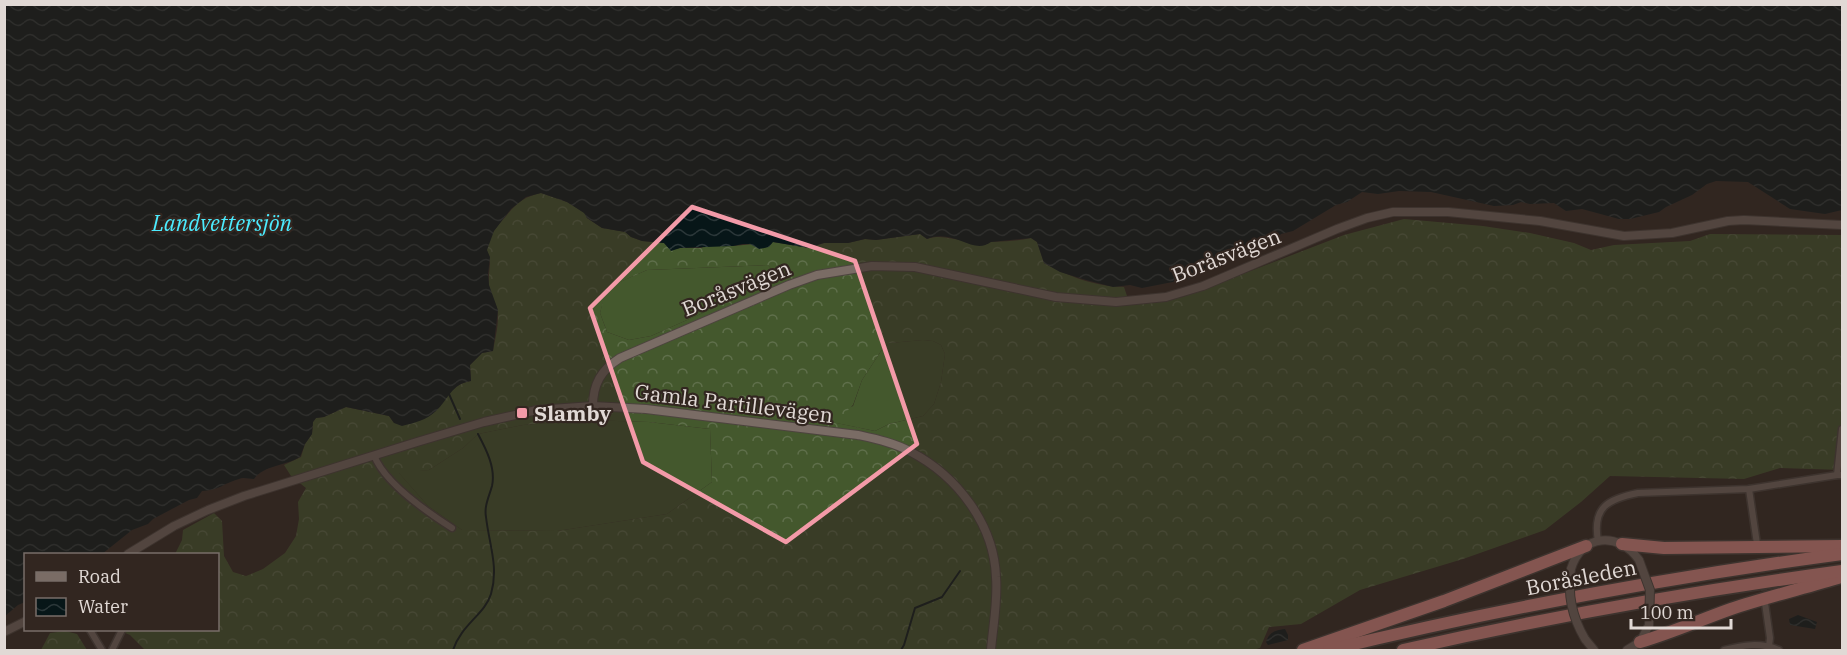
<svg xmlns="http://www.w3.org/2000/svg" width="1847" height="655" font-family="'IBM Plex Serif',serif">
	<defs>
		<pattern id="forest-crowns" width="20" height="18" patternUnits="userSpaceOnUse" patternTransform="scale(1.5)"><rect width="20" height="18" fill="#44582d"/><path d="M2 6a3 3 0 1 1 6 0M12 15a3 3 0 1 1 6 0" fill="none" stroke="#5f6f4b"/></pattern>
		<pattern id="water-waves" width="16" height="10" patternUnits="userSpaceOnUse" patternTransform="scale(1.5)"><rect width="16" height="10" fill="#071618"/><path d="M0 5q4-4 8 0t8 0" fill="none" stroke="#2b3739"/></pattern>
	</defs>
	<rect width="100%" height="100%" fill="#322620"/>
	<g fill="#44582d">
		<path d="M768 265 780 279 651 336 629 340 607 332 600 313 606 288 647 270Z"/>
		<path d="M923 340 933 341 941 345 945 354 941 382 934 404 923 416 889 424 875 431 826 421 833 414 853 406 862 380 885 345 890 343Z"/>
		<path d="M587 420 649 422 710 429 712 482 667 514 557 531 462 530 428 506 398 472 429 470 463 448 478 434 523 425Z"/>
	</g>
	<g fill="url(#forest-crowns)" fill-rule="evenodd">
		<path d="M541 193 567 202 585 213 587 218 602 228 626 232 631 237 642 241 664 243 671 250 680 248H701L706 246H733L773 242 809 248 824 243H848L865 239 876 240 920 234 927 239C942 234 951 240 964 240 987 242 1009 243 1031 238L1037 242 1044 263C1067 276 1097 287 1124 287L1130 305 1183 297 1344 235 1404 219 1483 226 1530 233 1574 243 1591 250 1614 245 1690 241 1710 234 1842 235V470L1780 468 1744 479 1610 476 1581 502 1545 530 1463 559 1360 590 1301 624 1269 627 1260 648 1252 650H145L130 635 118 630H218V554H175L182 540 183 530 214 513 222 521 224 556 233 572 246 576 263 569 285 553 296 536 299 519 298 502 306 488 291 476 284 465 301 457 305 444 312 434 313 422 316 418 324 417 346 407 389 416 394 423C404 423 414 423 423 419 443 410 447 384 471 381L470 365 482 353 493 351C495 339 500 321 497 309 496 303 492 298 490 292 488 282 489 274 490 264 490 259 488 256 487 251 486 238 499 224 507 215 516 203 526 196 541 193ZM768 265 779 279 651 336 629 340 607 332 600 313 607 288 647 270ZM923 340 933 341 941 345 945 354 941 382 934 404 923 416 889 424 875 431 827 421 833 414 843 415 853 405 862 380 885 345 890 343ZM587 420 649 422 710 429 712 482 667 514 557 531 462 530 428 506 399 473 429 470 463 448 478 434 523 425Z"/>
		<path d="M65 631 77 634 87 650H41L50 633Z"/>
	</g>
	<g fill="url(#water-waves)">
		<path d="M4 5H1842V210L1825 214 1790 209 1748 182 1716 181 1707 184 1692 195 1666 207 1659 212 1630 219H1619L1582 209 1566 211 1554 203 1530 204 1521 202 1513 205 1494 206 1431 192 1399 191 1378 194 1362 192 1347 202 1336 205 1293 231 1281 234 1275 240 1220 262 1193 278 1142 288 1130 285 1113 287 1086 280 1060 272 1044 263 1037 242 1031 238 991 242C973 256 954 228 927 239L920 234 876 240 865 239 848 243H824L809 248 773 242 769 247 759 249 750 244H743L733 246 680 248 671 251 664 243 642 241 631 237 625 232 602 228 587 218 584 213 567 202 541 193 526 197 511 209 494 231 487 250 490 257 488 274 489 285 498 310 493 351 482 353 470 365 471 381C451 384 449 399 436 411 427 420 414 423 402 426L394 423 389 416 346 407 324 417 316 418 313 422 312 434 305 444 300 457C285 466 264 465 254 479 249 479 243 477 239 479 226 482 218 491 202 491L197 498 189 500 153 519 148 524 132 530 102 554H26L25 602 18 605 5 616Z"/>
		<path d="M1798 615 1817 622 1815 629 1790 625 1789 619Z"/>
		<path d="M1285 629 1288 635V640L1268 645 1266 642C1269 632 1276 630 1285 629Z"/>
	</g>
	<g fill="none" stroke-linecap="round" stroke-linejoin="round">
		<g stroke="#071618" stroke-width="2">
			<path d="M449 394 460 419"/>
			<path d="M453 650C461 625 485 614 491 594 499 567 489 544 486 517 484 506 489 497 492 486 496 468 486 449 478 434"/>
			<path d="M901 650 904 645 915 608 942 597 960 571"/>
		</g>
		<path stroke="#4c413b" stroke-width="6" stroke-dasharray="6 3" stroke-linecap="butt" d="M1760 558 1764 591"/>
		<g stroke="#4d443f" stroke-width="9">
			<g id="minor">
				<path d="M374 455C384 483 427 512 452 528"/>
				<path d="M1837 475 1842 429"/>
				<path d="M1749 489 1757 544"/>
				<path d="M1598 541C1592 507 1608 499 1638 493L1749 489 1837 475H1842"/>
				<path d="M1765 603 1770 638 1769 646"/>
				<path d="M90 630 102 650"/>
				<path d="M112 650 122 630"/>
				<path d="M1724 650C1743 645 1760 642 1779 650"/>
			</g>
		</g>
		<g stroke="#4d443f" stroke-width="10">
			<g id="tertiary">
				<path d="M593 406C593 384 601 370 620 358L789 285 817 275 872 266 915 267 1056 297 1116 302 1166 297 1203 286 1337 229 1367 218 1393 212H1448L1540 221 1624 236 1672 233 1728 221 1744 220 1842 225"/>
				<path d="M128 554 174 526 208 510 244 496 417 442 484 422 537 410 593 406 646 409 858 435C876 439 895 443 911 452 957 476 994 524 996 577 998 601 993 626 991 650"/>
				<path d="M1571 569C1581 534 1619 531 1639 560"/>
				<path d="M4 632 26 621"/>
				<path d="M1585 639 1594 650"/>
				<path d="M1627 650 1640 642 1649 625"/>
			</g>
		</g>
		<g stroke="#4d443f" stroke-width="15">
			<g id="motorway">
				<path d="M1622 544 1664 548 1842 546"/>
				<path d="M1640 642C1671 633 1700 620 1731 609 1767 597 1805 588 1841 577"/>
				<path d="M1303 650 1444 601 1586 546"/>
				<path d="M1329 650C1498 609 1670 577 1842 554"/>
				<path d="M1403 650C1548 617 1695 591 1842 571"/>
			</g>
		</g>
		<use href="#minor" stroke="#7a6c65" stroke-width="6"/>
		<use href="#tertiary" stroke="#7a6c65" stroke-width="8"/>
		<use href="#motorway" stroke="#e98e89" stroke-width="12"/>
		<g stroke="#4d443f" stroke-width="10" stroke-linecap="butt">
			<g id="tertiary-bridge">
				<path d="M1639 560 1650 590 1649 625"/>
				<path d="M1571 569C1567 595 1572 617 1585 639"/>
			</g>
		</g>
		<use href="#tertiary-bridge" stroke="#7a6c65" stroke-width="8"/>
	</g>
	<path d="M0 0H1847V655H0ZM692 207 855 261 917 444 786 542 643 462 590 308Z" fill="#322620" fill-opacity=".55" fill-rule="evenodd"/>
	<path fill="none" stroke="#f39aa8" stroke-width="4.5" stroke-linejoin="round" d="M692 207 855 261 917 444 786 542 643 462 590 308Z"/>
	<rect fill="#f39aa8" stroke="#322620" stroke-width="2" x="516" y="407" width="12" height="12" rx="3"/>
	<g text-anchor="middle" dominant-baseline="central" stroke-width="4.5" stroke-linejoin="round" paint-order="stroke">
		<g font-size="21" fill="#e1d9d5" stroke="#322620">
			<text transform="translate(1226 255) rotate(-21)">Boråsvägen</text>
			<text transform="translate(736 288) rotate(-22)">Boråsvägen</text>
			<text transform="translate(734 403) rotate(7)">Gamla Partillevägen</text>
			<text transform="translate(1581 577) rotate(-11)">Boråsleden</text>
		</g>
		<g font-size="21" font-weight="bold" fill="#e1d9d5" stroke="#322620" text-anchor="start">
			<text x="534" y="413">Slamby</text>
		</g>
		<g font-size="22" font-style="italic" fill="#4cebfe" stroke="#322620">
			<text x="222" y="222">Landvettersjön</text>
		</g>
	</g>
	<rect width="1847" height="655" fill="none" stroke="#e1d9d5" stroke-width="12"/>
	<rect x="24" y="553" width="195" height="78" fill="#322620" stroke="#786e68" stroke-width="1.5"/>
	<rect x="36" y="572" width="30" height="9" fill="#7a6c65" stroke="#786e68" stroke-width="1.5"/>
	<text x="78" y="583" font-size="18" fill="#e1d9d5">Road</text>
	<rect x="36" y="598" width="30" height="18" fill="url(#water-waves)" stroke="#786e68" stroke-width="1.5"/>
	<text x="78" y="613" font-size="18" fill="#e1d9d5">Water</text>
	<path d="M1631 619v9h100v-9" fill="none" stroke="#e1d9d5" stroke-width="3"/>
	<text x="1640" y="619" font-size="18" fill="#e1d9d5" stroke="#322620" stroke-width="4.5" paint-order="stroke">100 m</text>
</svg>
